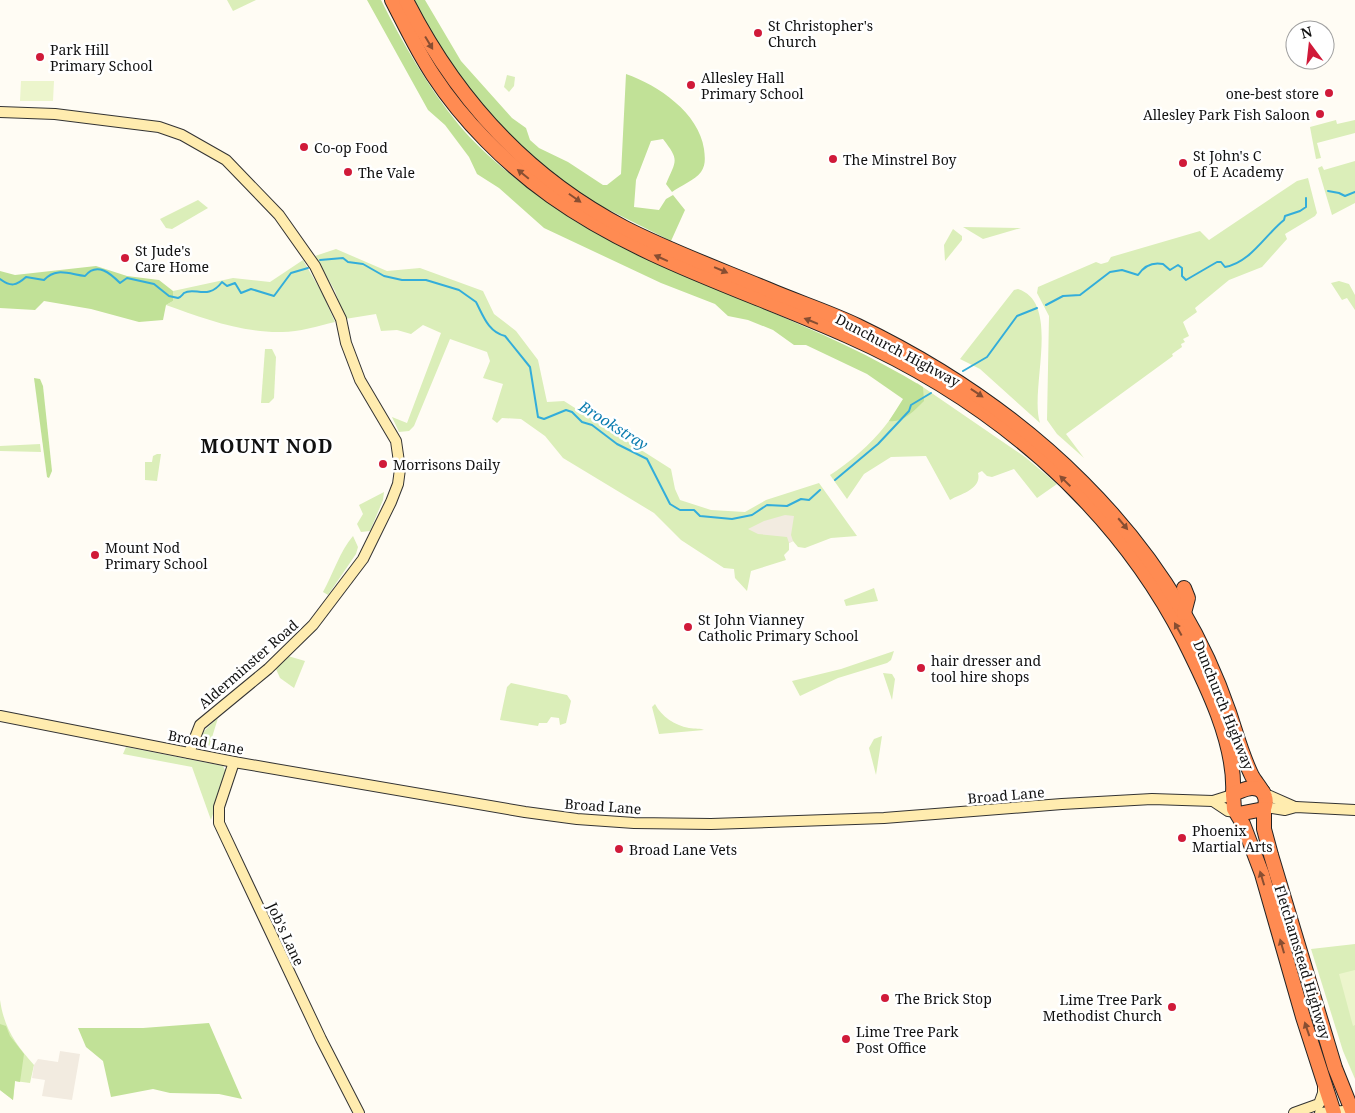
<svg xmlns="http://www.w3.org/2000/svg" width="1355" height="1113" font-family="'Noto Serif',serif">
	<rect width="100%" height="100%" fill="#fffcf4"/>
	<g fill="#dbeeb9">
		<path d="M227 0H256L233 11Z"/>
		<path d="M507 75 515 77 514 86 509 92 504 87Z"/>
		<path d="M1336 120 1337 124 1355 120V133L1317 143 1321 158 1316 159 1310 127Z"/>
		<path d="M1355 161V203L1332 215 1318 168 1322 166 1324 170Z"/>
		<path d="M1308 178 1317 213 1315 216 1285 234 1287 239 1262 267 1229 280 1195 308 1197 312 1183 322 1189 336 1183 339 1185 342 1181 344 1182 347 1172 354 1173 356 1066 434 1084 458 1057 434 1047 420 1049 316 1037 293 1038 287 1096 262 1101 264 1108 262 1111 257 1200 231 1209 240 1297 181Z"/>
		<path d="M198 200 208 208 172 229 166 228 160 219Z"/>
		<path d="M963 227H964L1021 228 983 239Z"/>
		<path d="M953 229 962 236V240L945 261 944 245Z"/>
		<path d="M336 249 387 271 420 268 483 291 494 314 516 331 538 360 547 402 564 401 671 469 675 489 680 500 711 510 745 512 766 500 819 483 857 536 831 538 805 548 798 547 793 541 789 543V550L784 555 786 560 751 571 747 591 735 578 734 569 724 568 681 540 654 513 563 458 545 436 521 419 502 418 497 423 492 419 503 384 483 378 490 361 487 352 450 339 414 426 409 431 399 432 392 417 407 423 441 333 423 325 411 334 397 330 381 331 376 314 345 319 335 291 315 256Z"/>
		<path d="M303 260 322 293 335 322C318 326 299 332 282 332 242 333 202 318 166 305L173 301V291L233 278 270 282Z"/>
		<path d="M1339 281 1349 284 1355 295V310L1347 298 1342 300 1331 283Z"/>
		<path d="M1018 289C1062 303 1029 389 1040 423L980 369 960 359 1014 290Z"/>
		<path d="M265 349H272L276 357 274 398 269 403H261Z"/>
		<path d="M917 383 1025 457 1057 484 1037 498 1014 469 992 477 987 476 982 471 978 473C982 489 961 494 950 500L926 456 891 457 864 474 847 499 830 475C849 463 871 444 885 426 896 412 905 397 917 383Z"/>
		<path d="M40 444 41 452 0 451V446Z"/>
		<path d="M157 454H161L157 481 145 480V462H152L153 456Z"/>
		<path d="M384 492 383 500 370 531 361 532 357 524 363 514 359 505Z"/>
		<path d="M353 536 358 547 356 554 328 595 323 592C333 574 340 551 353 536Z"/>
		<path d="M874 588 878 601 846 606 844 600Z"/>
		<path d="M894 651 891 660 887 663 838 678 800 696 792 681 841 669Z"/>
		<path d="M288 656 305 661 294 688 280 678 276 669 278 665Z"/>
		<path d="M883 673 892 674 895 679 892 700Z"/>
		<path d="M511 683 567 695 571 701 566 723 560 725 559 718 551 717 547 723H539L538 726 500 720 507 687Z"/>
		<path d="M655 704C662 717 674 725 689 728 695 729 701 728 704 730L659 734 652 707Z"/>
		<path d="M218 718 209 747 200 746C198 734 210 725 218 718Z"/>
		<path d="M882 736 876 775 869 748 874 739Z"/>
		<path d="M126 747 223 766 226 772 225 777 211 820 192 767 123 754Z"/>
		<path d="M1355 944V1079L1343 1051 1311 949Z"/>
		<path d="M0 1000C4 1028 16 1045 34 1065L30 1083 15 1081 13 1100 0 1090Z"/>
	</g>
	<g fill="#c1e197">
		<path d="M367 0H381C403 44 428 87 459 125 491 164 560 215 605 238 709 292 822 325 923 387L924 401C914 411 903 423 889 421L903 399 867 374 806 345H794L773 330 748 320 728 316 715 304 661 283 544 228 499 188 477 174 469 157 445 125 428 110Z"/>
		<path d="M411 0H425L461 61 512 118 526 128 530 140 539 148 568 162 603 185H607L621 174 626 74C658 85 699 113 704 149 705 157 706 165 701 172 695 180 680 186 672 192L666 184C676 160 680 161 663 139L651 141 636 180 634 207 659 210 666 199 673 195 685 210 671 241 587 199 539 165 476 104Z"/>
		<path d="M96 266 127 276 159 280 173 291V301L166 305 163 320 139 322 91 309 44 301 35 310 0 308V271L15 275Z"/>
		<path d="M34 378 40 379 43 386 52 471 49 478 47 477Z"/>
		<path d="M209 1023 242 1099 219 1094 170 1093 153 1089 111 1097 103 1061 86 1047 78 1028H143Z"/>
		<path d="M0 1024 6 1026 10 1036 24 1054 20 1082 15 1081 13 1100 0 1090Z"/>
	</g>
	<g fill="#ecf5cc">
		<path d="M21 81H54L53 101H20Z"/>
		<path d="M1355 970V1025L1353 1026 1339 974Z"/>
	</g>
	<g fill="#f2ebe0">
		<path d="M785 515 794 516 791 535 793 541 789 543 787 537 758 534 748 529 764 521Z"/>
		<path d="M60 1051 80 1054 72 1100 42 1096 45 1080 32 1078 34 1065 38 1059 58 1062Z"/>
	</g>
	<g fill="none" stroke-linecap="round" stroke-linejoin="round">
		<g stroke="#33adda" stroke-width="2">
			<path d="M1328 191 1339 193 1345 196 1355 192"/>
			<path d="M320 260 343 258 348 262 363 264 384 276 402 280H426L459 290 476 302C483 315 488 332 505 336L530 367 538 417 544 419 566 410 572 412 582 422 592 425 617 444 647 459 670 504 680 510H694L700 516 732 519 752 515 767 505 787 506 801 499 809 500 820 490"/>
			<path d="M0 279C11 287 16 286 26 277L44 280C56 267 69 274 85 276 97 261 111 274 120 283L127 278 154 284 169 296 178 298C181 297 182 295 184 293 194 286 208 301 222 282L227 286 235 283 241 293 251 289 274 296 291 273 308 268"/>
			<path d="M1046 305 1063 296 1080 295 1110 272 1122 270 1138 275C1144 266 1153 262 1163 264L1170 270 1178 265 1182 268V276L1186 280 1217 262H1221L1225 267C1250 263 1265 235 1284 220L1285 216 1300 211 1306 207V198"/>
			<path d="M963 371 987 357 1017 316 1037 308"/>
			<path d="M835 480 878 444 909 411 911 405 931 393"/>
		</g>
		<g stroke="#333" stroke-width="12">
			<g id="secondary">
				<path d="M0 112 55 114 159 127 182 135 226 160 279 215 315 266 341 319 346 343 360 380 396 441 400 469 398 484 391 502 363 559 313 625 268 669 200 725 189 753"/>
				<path d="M0 716 234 762 525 812 577 819 634 823 711 824 884 818 1062 804 1152 799 1213 801 1232 795"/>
				<path d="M234 762 219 807V823L321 1039 359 1113"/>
				<path d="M1263 793 1295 807"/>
				<path d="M1213 801 1228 811 1237 812"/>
				<path d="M1265 807 1285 810 1296 807 1355 810"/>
				<path d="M1294 1113 1319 1104 1323 1093V1084"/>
				<path d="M1320 1113 1355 1110"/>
			</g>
		</g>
		<g stroke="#222" stroke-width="16">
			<g id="highway">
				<path d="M392 0C405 25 417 51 433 75 463 121 506 164 551 196 641 260 748 291 848 336 988 398 1113 501 1184 640 1206 684 1236 744 1233 794"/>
				<path d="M406 0C455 97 527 177 625 228 670 251 719 269 767 289 797 302 829 312 858 326 1024 406 1168 535 1229 712 1236 733 1242 756 1252 776 1256 783 1263 790 1265 797 1267 803 1265 804 1264 809L1238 814"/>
				<path d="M1184 613 1188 598 1184 588"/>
				<path d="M1263 792C1253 784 1243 790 1233 794L1234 809 1243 824 1262 874 1303 1017 1334 1113"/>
				<path d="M1264 809V829L1271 855 1335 1068 1353 1113"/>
			</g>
		</g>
		<use href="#secondary" stroke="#ffecaf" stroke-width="10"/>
		<use href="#highway" stroke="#ff8b52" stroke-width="14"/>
	</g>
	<defs><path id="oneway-solid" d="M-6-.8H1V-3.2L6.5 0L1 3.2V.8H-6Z" transform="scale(1.25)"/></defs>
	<g fill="#884e32">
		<use href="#oneway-solid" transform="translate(429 43) rotate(59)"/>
		<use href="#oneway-solid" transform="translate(523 174) rotate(-141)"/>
		<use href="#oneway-solid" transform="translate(575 198) rotate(35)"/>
		<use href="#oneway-solid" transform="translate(661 258) rotate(-156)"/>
		<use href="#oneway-solid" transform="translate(721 270) rotate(23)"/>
		<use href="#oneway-solid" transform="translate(811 321) rotate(-158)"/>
		<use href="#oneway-solid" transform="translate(977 393) rotate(34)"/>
		<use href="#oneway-solid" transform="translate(1065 481) rotate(-136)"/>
		<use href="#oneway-solid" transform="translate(1123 524) rotate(50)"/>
		<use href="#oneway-solid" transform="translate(1178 629) rotate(-119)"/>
		<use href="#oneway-solid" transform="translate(1262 878) rotate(-107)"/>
		<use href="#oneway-solid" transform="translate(1282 946) rotate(-106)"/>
		<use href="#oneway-solid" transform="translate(1307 1029) rotate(-109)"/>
	</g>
	<g fill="#d01a39" stroke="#fff" stroke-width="2">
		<circle cx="758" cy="33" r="5"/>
		<circle cx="40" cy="57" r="5"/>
		<circle cx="691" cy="85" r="5"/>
		<circle cx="1329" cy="93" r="5"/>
		<circle cx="1320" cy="114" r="5"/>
		<circle cx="304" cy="147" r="5"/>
		<circle cx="833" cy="159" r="5"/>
		<circle cx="1183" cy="163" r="5"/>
		<circle cx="348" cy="172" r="5"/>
		<circle cx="125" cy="258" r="5"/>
		<circle cx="383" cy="464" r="5"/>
		<circle cx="95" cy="555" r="5"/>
		<circle cx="688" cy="627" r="5"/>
		<circle cx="921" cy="668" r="5"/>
		<circle cx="1182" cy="838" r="5"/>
		<circle cx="619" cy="849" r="5"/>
		<circle cx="885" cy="998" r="5"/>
		<circle cx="1172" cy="1007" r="5"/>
		<circle cx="846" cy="1039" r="5"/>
	</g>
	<g text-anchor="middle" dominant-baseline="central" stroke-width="5" stroke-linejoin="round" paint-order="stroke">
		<g font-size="14" fill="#111" stroke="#fff" text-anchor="start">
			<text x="768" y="25">St Christopher's<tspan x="768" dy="16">Church</tspan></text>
			<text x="50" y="49">Park Hill<tspan x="50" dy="16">Primary School</tspan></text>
			<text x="701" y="77">Allesley Hall<tspan x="701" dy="16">Primary School</tspan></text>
			<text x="1319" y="93" text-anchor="end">one-best store</text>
			<text x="1310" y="114" text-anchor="end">Allesley Park Fish Saloon</text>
			<text x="314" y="147">Co-op Food</text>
			<text x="1193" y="155">St John's C<tspan x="1193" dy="16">of E Academy</tspan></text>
			<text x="843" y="159">The Minstrel Boy</text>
			<text x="358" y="172">The Vale</text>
			<text x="135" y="250">St Jude's<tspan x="135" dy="16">Care Home</tspan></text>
			<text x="393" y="464">Morrisons Daily</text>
			<text x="105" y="547">Mount Nod<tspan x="105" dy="16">Primary School</tspan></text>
			<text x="698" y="619">St John Vianney<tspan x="698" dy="16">Catholic Primary School</tspan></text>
			<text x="931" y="660">hair dresser and<tspan x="931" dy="16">tool hire shops</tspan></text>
			<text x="1192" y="830">Phoenix<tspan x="1192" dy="16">Martial Arts</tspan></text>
			<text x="629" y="849">Broad Lane Vets</text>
			<text x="895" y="998">The Brick Stop</text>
			<text x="1162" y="999" text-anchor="end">Lime Tree Park<tspan x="1162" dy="16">Methodist Church</tspan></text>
			<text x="856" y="1031">Lime Tree Park<tspan x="856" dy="16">Post Office</tspan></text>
		</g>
		<g font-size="14" fill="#111" stroke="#fff">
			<text transform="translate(898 350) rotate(28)">Dunchurch Highway</text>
			<text transform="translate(248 664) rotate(-41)">Alderminster Road</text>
			<text transform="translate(1224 705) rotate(68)">Dunchurch Highway</text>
			<text transform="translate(206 742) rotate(11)">Broad Lane</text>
			<text transform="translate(1006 795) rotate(-5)">Broad Lane</text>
			<text transform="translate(603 806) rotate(4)">Broad Lane</text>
			<text transform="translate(286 934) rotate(65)">Job's Lane</text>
			<text transform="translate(1303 962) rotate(73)">Fletchamstead Highway</text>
		</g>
		<g font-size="15" font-style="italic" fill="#0c7db0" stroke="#fff">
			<text transform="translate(614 425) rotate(32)">Brookstray</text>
		</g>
		<g font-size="19" font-weight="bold" letter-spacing="1" fill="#111" stroke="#fff">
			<text x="267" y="446">MOUNT NOD</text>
		</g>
	</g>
	<g transform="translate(1310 45) rotate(345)"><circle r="24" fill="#ffffff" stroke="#a0a0a0"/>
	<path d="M0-4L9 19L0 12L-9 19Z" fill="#d01a39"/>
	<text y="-8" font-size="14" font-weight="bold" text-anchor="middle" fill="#111111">N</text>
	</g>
</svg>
